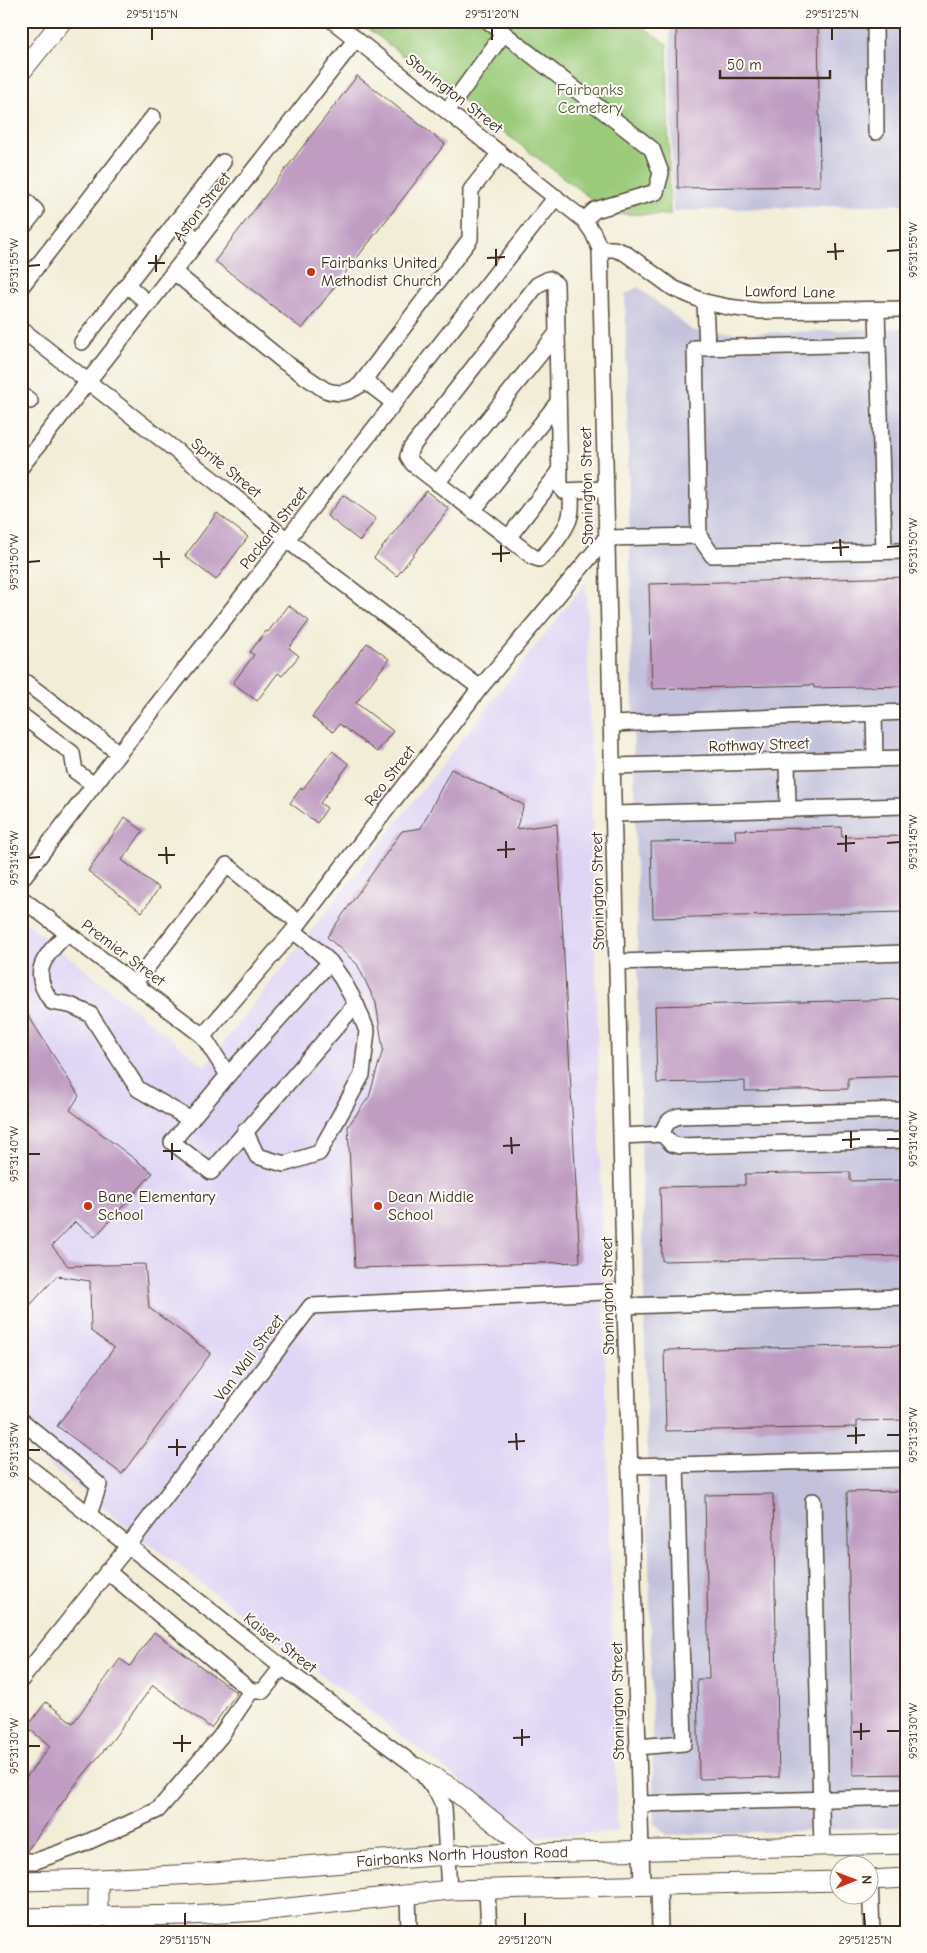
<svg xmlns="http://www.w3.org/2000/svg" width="927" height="1953" font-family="'Comic Neue',sans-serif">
	<rect width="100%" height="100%" fill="#fdfcf7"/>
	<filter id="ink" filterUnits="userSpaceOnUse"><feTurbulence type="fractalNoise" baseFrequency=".02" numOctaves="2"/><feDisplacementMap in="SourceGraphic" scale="10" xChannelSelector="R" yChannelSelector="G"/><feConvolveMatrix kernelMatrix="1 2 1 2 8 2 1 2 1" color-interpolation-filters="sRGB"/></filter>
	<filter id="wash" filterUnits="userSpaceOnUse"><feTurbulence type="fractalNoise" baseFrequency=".0096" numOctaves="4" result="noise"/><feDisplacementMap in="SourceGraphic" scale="20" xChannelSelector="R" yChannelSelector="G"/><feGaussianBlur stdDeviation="1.12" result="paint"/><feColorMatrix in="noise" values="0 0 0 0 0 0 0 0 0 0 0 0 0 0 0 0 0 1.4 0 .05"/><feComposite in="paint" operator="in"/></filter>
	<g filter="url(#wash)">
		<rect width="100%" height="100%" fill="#f2edd7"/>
		<path fill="#dfd5f5" d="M586 582 617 1831 536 1838 119 1521 21 1442V918L205 1066Z"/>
		<g fill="#c3c1db">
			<path d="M670 21H906V204L673 211Z"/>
			<path d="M638 287 693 331 752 333 906 328V1827L667 1835 654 1823 625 294Z"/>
		</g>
		<path fill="#9bcb7a" stroke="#6b7a4c" d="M358 21H634L667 44 670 215 611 214Z"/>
		<g id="blocks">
			<g fill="#c09cc2">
				<path d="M676 21H818L820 186 678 188Z"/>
				<path d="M357 76 445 144 302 329 215 261Z"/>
				<path d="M426 491 449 509 397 576 374 558Z"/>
				<path d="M343 495 376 519 360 541 327 516Z"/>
				<path d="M217 513 248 537 216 580 185 556Z"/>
				<path d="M906 577V686L814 688V685L652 689 649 584Z"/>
				<path d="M288 605 309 621 289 648 299 656 282 676 278 673 257 701 233 683 254 655 250 652 266 631 268 632Z"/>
				<path d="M367 643 389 659 356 703 393 731 377 752 339 724 333 732 312 717Z"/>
				<path d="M332 751 349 764 320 803 327 808 317 823 290 803 301 788 302 790Z"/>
				<path d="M451 769 524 805 516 829 557 824 580 1262 355 1268 348 1126 369 1097 383 1049 376 1003 357 964 327 937 402 831 421 828Z"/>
				<path d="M125 817 143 831 122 860 159 888 142 912 88 871Z"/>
				<path d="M841 827 842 837 906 836V912L653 918 651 842 736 841 735 830Z"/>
				<path d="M906 999V1076L848 1078V1089L745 1091V1081L657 1083 655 1006Z"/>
				<path d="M21 1004 79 1096 70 1110 153 1173 95 1237 75 1222 52 1246 68 1266 145 1264 149 1308 211 1353 122 1474 57 1426 114 1348 91 1331 90 1281 57 1276 21 1315Z"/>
				<path d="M850 1172V1181L906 1180V1256L662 1261 660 1187 745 1185V1174Z"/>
				<path d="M906 1345V1420L857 1421V1427L666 1431 664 1350Z"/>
				<path d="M906 1491V1774L853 1775 847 1492Z"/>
				<path d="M773 1494 779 1777 699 1779 697 1679H709L705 1495Z"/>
				<path d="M154 1632 237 1693 211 1728 153 1685 114 1738 76 1784 26 1852H21V1784L50 1746 27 1727 46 1702 73 1723 120 1659 130 1666Z"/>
			</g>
		</g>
	</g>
	<g filter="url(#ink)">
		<use href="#blocks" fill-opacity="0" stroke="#56473a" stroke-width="1"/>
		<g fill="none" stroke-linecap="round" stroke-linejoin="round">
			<g stroke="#56473a" stroke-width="18">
				<g id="minor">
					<path d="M333 21 584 220 593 233 600 249 625 1306 642 1885"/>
					<path d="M488 21 652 149 661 173 656 192 595 210 584 220"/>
					<path d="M875 21 876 132"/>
					<path d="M447 111 504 33"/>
					<path d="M21 196 36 211 21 230"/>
					<path d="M176 221 198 241"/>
					<path d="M600 249H614L625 253 673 288 705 302 728 307 759 311 906 309"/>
					<path d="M174 272 283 361 325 390C339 395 348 393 360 385L470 239 471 190 500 153"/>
					<path d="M127 285 149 304"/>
					<path d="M21 287 153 117"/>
					<path d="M705 302 707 348"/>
					<path d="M877 310 884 551"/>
					<path d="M21 329 230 493 287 540 480 688"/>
					<path d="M82 342 223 162"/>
					<path d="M364 380 394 403"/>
					<path d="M21 394 30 401"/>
					<path d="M21 467 356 39"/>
					<path d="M437 483 557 333"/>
					<path d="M571 491C571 499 572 508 570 516 568 527 549 553 539 559L533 557 413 464 408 456 411 448 537 285 549 279 556 284 560 485 563 491 605 489"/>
					<path d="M473 511 558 402"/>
					<path d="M699 536 695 348 878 344"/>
					<path d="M508 538 560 471"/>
					<path d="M21 679 119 753"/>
					<path d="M874 713 875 759"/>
					<path d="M21 715 72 753 75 771 94 785"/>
					<path d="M611 724 906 712"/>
					<path d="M787 761 788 809"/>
					<path d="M613 766 906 758"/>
					<path d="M614 814 906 806"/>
					<path d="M21 880 94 785 556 197"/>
					<path d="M21 898 203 1036 228 1075"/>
					<path d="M293 931 310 944 330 962 228 1075 172 1142 211 1172 356 1004"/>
					<path d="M67 933C45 957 28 971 52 1002L70 1005 90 1014 138 1089 191 1120"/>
					<path d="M617 962 906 953"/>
					<path d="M134 984 227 865 299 923"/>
					<path d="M203 1036 293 931 480 688 606 538 699 536 712 555 906 551"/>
					<path d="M906 1110 679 1116C669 1119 665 1124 662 1134L672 1144 680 1146 906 1140"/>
					<path d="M245 1131 257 1156 284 1164 319 1153 362 1075 367 1031 356 1004 342 979 330 962"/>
					<path d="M622 1136 662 1134"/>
					<path d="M625 1306 906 1297"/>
					<path d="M21 1420 99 1485 89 1515"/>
					<path d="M21 1461 282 1667 418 1768 438 1794 444 1807 449 1890"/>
					<path d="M630 1466 906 1459"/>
					<path d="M813 1501 822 1847"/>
					<path d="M107 1571 251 1691H263L282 1667"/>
					<path d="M21 1680 128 1546 311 1306 625 1291"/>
					<path d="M637 1747 684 1743 676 1465"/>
					<path d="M639 1804 906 1797"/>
					<path d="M21 1861H36L81 1845 158 1810 220 1737 251 1691"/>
					<path d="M870 1880 872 1932"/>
					<path d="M659 1885 660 1932"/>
					<path d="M487 1890 489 1932"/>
					<path d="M408 1895 409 1932"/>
				</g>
			</g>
			<g stroke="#56473a" stroke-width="21">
				<g id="major">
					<path d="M21 72 62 21"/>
					<path d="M418 1768 450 1787 533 1853"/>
					<path d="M98 1879V1918"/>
					<path d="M870 1880 906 1878"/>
					<path id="s1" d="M21 1881 98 1879 214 1873 447 1855 906 1844"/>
					<path d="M21 1918 188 1915 261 1911 449 1890 840 1881"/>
				</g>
			</g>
			<use href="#minor" stroke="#fff" stroke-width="15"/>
			<use href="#major" stroke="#fff" stroke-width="19"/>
		</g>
	</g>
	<path fill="none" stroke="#3b2a1e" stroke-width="2" d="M152 28V40M492 28V40M832 28V40M835 243 836 260M496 249V266M887 251 900 250M827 252 844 251M156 255V272M487 258 505 257M148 263H165M28 266 40 265M840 539 841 556M501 545V562M887 547 900 546M832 548 849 547M161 551 162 568M492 554 510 553M153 559H170M28 562 40 561M846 835V852M506 841V858M887 843 900 842M837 844 855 843M166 847 167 864M497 850 515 849M158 855H175M28 858 40 857M851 1131V1148M511 1137 512 1154M887 1139H900M842 1140 860 1139M172 1143V1160M503 1146 520 1145M163 1151H181M28 1154H40M856 1427V1444M516 1433 517 1450M887 1435H900M847 1436 865 1435M177 1439V1456M508 1442 525 1441M168 1447H186M28 1450H40M861 1723V1740M522 1729V1746M887 1731H900M853 1732 870 1731M182 1735V1752M513 1738 530 1737M173 1743H191M28 1746H40M185 1913V1926M525 1913V1926M864 1913 865 1926"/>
	<g fill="#c8321e" stroke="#fdfcf7" stroke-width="2">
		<circle cx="311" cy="272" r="5"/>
		<circle cx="88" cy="1206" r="5"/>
		<circle cx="378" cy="1206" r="5"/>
	</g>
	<g text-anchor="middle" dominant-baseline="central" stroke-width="4" stroke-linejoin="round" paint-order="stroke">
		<g font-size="16" fill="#585a3a" stroke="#fdfcf7">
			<text x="590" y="90">Fairbanks<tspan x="590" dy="18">Cemetery</tspan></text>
		</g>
		<g font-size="16" fill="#3b2a1e" stroke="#fdfcf7">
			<text transform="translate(454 94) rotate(38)">Stonington Street</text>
			<text transform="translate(202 207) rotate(-52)">Aston Street</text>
			<text transform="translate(790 292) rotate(1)">Lawford Lane</text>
			<text transform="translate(226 468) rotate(39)">Sprite Street</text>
			<text transform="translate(587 486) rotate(-91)">Stonington Street</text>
			<text transform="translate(274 528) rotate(-52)">Packard Street</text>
			<text transform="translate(759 745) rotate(-2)">Rothway Street</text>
			<text transform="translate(390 776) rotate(-52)">Reo Street</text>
			<text transform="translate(598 891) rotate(-91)">Stonington Street</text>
			<text transform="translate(123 953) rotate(37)">Premier Street</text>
			<text transform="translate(608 1296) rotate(-91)">Stonington Street</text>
			<text transform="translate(249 1358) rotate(-53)">Van Wall Street</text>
			<text transform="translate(280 1643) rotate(38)">Kaiser Street</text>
			<text transform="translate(618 1701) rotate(-91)">Stonington Street</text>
			<text stroke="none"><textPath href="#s1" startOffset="442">Fairbanks North Houston Road</textPath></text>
		</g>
		<g font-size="16" fill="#3b2a1e" stroke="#fdfcf7" text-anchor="start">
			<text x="321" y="263">Fairbanks United<tspan x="321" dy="18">Methodist Church</tspan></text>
			<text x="98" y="1197">Bane Elementary<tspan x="98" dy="18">School</tspan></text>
			<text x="388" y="1197">Dean Middle<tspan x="388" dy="18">School</tspan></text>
		</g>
	</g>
	<rect width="927" height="1953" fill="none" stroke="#fdfcf7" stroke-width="55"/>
	<g transform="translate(854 1880) rotate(89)"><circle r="24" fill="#fdfcf7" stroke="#afa8a0"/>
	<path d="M0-4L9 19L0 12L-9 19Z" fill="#c8321e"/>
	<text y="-8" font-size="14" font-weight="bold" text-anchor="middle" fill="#3b2a1e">N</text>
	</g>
	<path d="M720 70v8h110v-8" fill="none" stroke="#3b2a1e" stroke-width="2.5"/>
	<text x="727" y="70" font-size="15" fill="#3b2a1e" stroke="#fdfcf7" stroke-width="4" paint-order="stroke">50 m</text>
	<rect x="28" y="28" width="872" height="1898" fill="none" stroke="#3b2a1e" stroke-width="2"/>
	<g font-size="12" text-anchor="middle" fill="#3b2a1e">
		<text x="152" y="18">29°51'15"N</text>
		<text x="492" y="18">29°51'20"N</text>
		<text x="832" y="18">29°51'25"N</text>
		<text transform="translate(913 250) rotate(-90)" y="4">95°31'55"W</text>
		<text transform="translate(14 266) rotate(-90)" y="4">95°31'55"W</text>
		<text transform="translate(913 546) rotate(-90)" y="4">95°31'50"W</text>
		<text transform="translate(14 562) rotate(-90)" y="4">95°31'50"W</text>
		<text transform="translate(913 842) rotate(-90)" y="4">95°31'45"W</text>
		<text transform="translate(14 858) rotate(-90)" y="4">95°31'45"W</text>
		<text transform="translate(913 1139) rotate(-90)" y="4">95°31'40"W</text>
		<text transform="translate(14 1154) rotate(-90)" y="4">95°31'40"W</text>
		<text transform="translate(913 1435) rotate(-90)" y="4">95°31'35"W</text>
		<text transform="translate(14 1450) rotate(-90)" y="4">95°31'35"W</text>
		<text transform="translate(913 1731) rotate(-90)" y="4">95°31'30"W</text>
		<text transform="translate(14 1746) rotate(-90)" y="4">95°31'30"W</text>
		<text x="185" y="1944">29°51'15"N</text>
		<text x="525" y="1944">29°51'20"N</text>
		<text x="865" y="1944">29°51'25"N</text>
	</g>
</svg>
